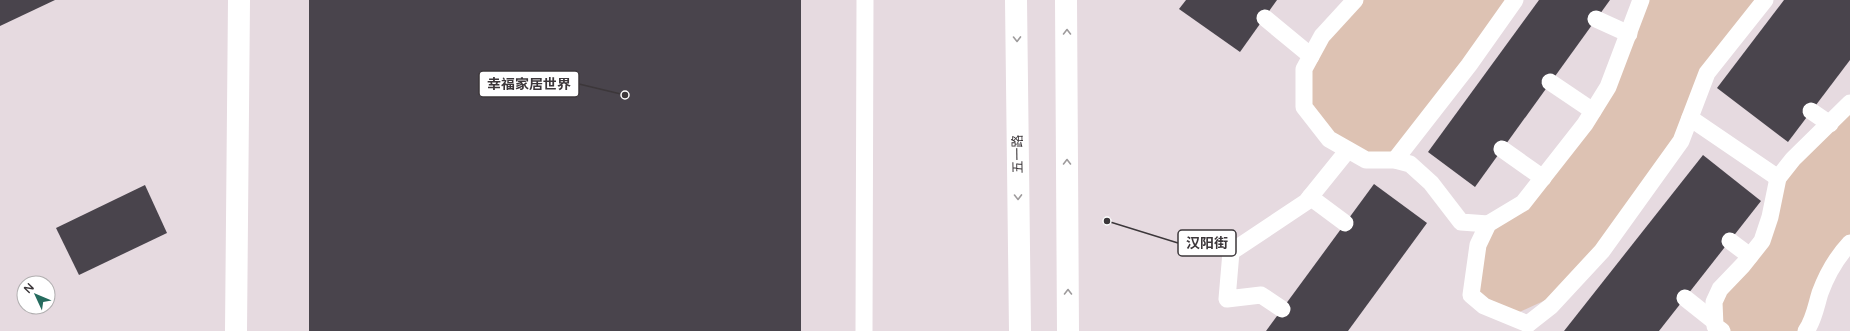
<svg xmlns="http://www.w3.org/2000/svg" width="1850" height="331" font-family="'Varela Round','Noto Sans SC',sans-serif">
	<rect width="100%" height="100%" fill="#e6dae0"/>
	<g fill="#ddc2b3">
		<path d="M1361 0H1509L1391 156 1368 155 1335 139 1310 107 1311 70 1326 39Z"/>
		<path d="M1648 0H1758L1676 136 1600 244 1550 298 1511 316 1477 292 1483 247 1491 228 1593 123Z"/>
		<path d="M1850 108V238L1801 331H1730L1720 325 1723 292 1748 266 1781 181Z"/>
	</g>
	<g fill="#49444c">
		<path d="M0 0H55L0 26Z"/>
		<rect x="309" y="0" width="492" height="331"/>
		<path d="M1186 0H1277L1240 52 1179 9Z"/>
		<path d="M1539 0H1610L1475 187 1428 152Z"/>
		<path d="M1784 0H1850V60L1788 142 1717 88Z"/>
		<path d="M1703 155 1761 201 1659 331H1564Z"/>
		<path d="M1374 184 1427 223 1348 331H1266Z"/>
		<path d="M145 185 167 233 79 275 56 228Z"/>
	</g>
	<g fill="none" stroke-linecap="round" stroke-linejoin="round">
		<g stroke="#fff" stroke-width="17">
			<path d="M1355 0 1322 36 1304 69V107L1329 139 1366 160H1395L1410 164 1431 183 1461 222 1488 224"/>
			<path d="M1265 18 1311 56"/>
			<path d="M1596 19 1629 34"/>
			<path d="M1550 82 1593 111"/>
			<path d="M1811 111 1830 124"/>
			<path d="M1690 118 1778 178"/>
			<path d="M1502 149 1543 178"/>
			<path d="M1395 160 1469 65 1515 0"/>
			<path d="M1310 197 1345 223"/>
			<path d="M1730 241 1750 256"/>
			<path d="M1685 298 1714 321"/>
			<path d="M1282 309 1261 295 1227 299 1231 252 1306 202 1348 150"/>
			<path d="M1528 324 1484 306 1471 295 1478 245 1488 224 1523 203 1585 124 1608 87 1641 0"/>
			<path d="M1528 324 1551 306 1602 251 1681 141 1707 73 1765 0"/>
			<path d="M864 331 865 0"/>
			<path d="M1722 331 1715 326 1714 302 1720 289 1743 265 1762 241 1770 217 1778 178 1793 159 1850 103"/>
			<path d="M1806 331C1814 320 1816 306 1820 293 1827 274 1836 258 1850 243"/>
		</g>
		<path stroke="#fff" stroke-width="22" d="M236 331 239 0"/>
		<g stroke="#fff" stroke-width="22">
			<path d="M1016 0 1020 331"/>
			<path d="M1066 0 1068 331"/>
		</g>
	</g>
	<defs><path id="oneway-chevron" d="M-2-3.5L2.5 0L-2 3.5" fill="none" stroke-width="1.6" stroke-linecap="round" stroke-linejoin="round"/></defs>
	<g stroke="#9e9b9c">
		<use href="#oneway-chevron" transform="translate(1067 32) rotate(-90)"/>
		<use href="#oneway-chevron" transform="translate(1017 39) rotate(89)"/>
		<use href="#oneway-chevron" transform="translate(1067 162) rotate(-90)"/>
		<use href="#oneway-chevron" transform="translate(1018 197) rotate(89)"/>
		<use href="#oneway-chevron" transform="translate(1068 292) rotate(-90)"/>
	</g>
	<g text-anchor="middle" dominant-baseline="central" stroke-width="4" stroke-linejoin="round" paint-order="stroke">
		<g font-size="13" fill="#3c373a" stroke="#fff">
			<text transform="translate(1018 154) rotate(-91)">五一路</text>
		</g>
	</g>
	<path fill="none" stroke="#3c373a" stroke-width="1.5" d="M625 95L579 84M1107 221L1178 243"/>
	<g fill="#3c373a" stroke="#fff" stroke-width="1.5">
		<circle cx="625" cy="95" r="4"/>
		<circle cx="1107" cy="221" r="4"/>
	</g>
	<g fill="#fff" stroke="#3c373a" stroke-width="1.5">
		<rect x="479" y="71" width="100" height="26" rx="4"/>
		<rect x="1178" y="230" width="58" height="26" rx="4"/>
	</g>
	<g font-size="14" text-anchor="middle" font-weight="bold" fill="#3c373a">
		<text x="529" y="89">幸福家居世界</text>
		<text x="1207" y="248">汉阳街</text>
	</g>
	<g transform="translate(36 295) rotate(314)"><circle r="19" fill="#ffffff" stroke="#b1afb0"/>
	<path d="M0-3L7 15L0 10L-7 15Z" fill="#256b5e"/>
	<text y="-6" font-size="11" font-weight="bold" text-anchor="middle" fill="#3c373a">N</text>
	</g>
</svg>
